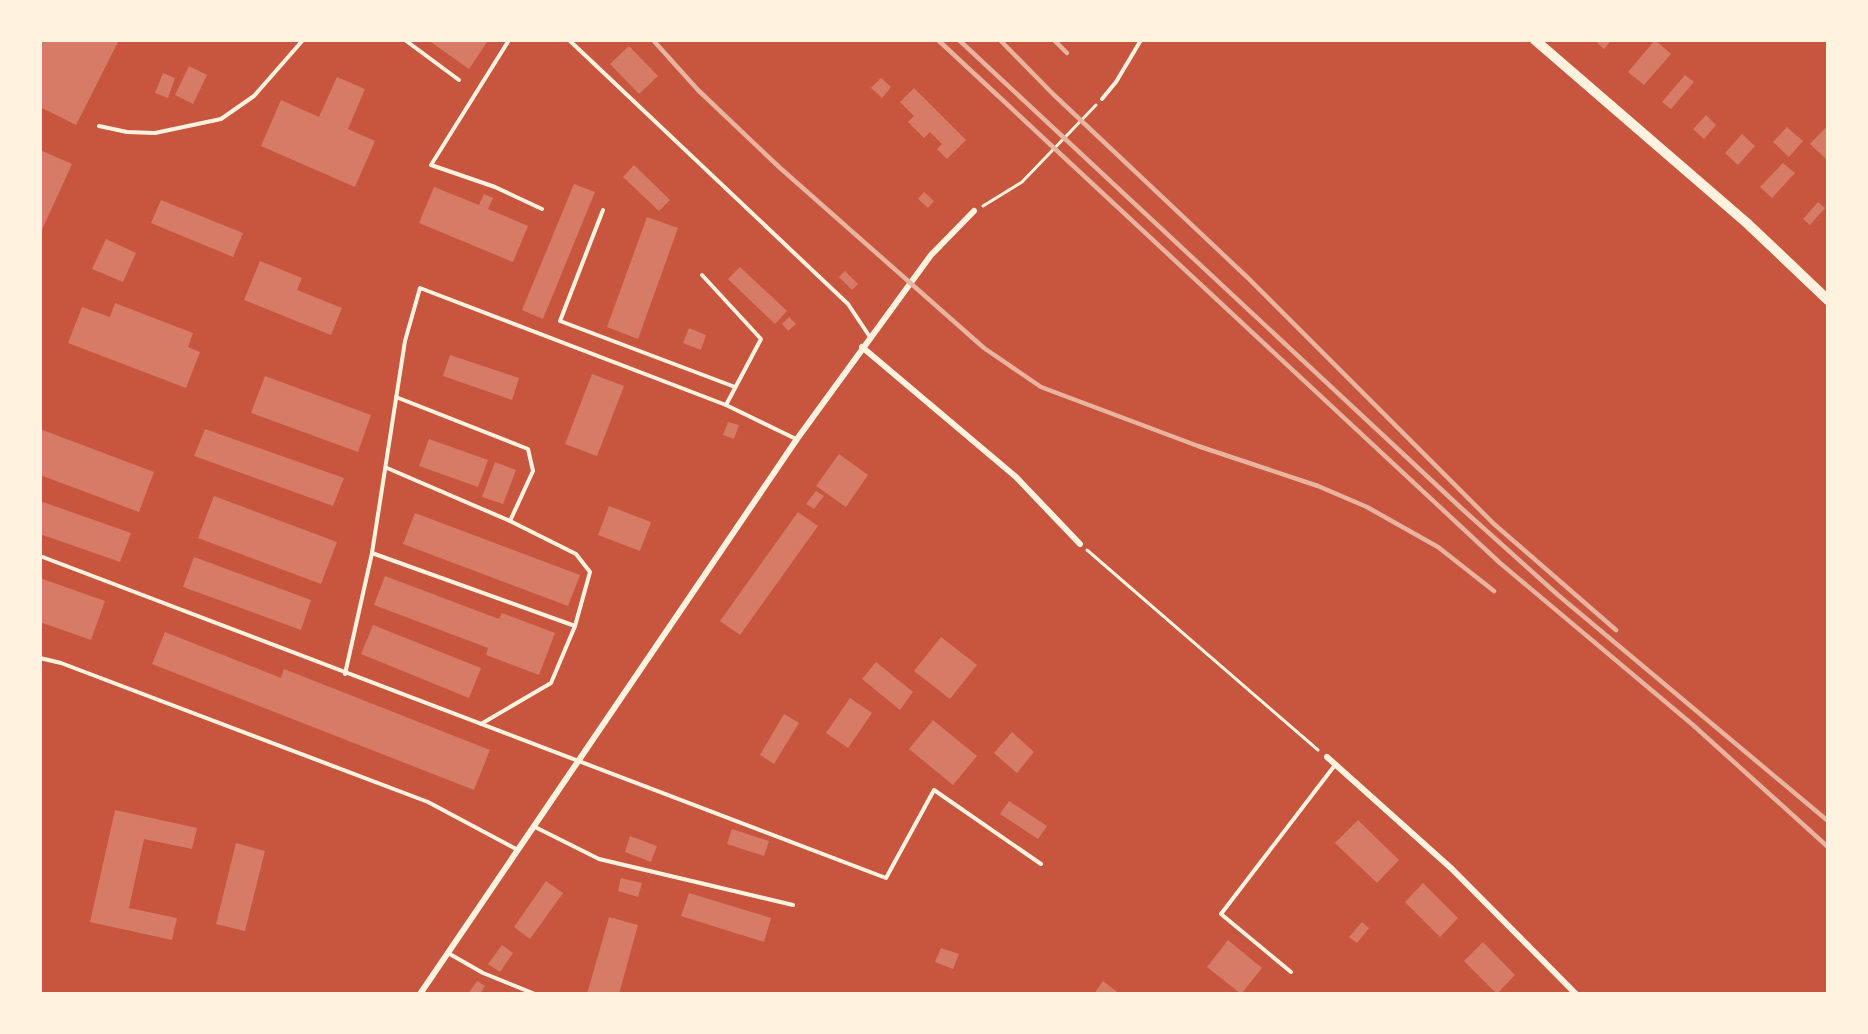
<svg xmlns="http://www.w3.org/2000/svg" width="1868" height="1034" font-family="Roboto,sans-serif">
	<rect width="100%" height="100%" fill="#c8553d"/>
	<g fill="#d67c66">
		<path d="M40 40H119L76 125 40 107Z"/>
		<path d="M428 40H485L487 42 469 69Z"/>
		<path d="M1594 40H1612L1604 49Z"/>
		<path d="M1655 40 1671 54 1644 85 1628 72Z"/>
		<path d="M629 46 658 76 639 94 610 64Z"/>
		<path d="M189 66 207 75 193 104 175 95Z"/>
		<path d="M163 73 175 78 168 98 155 93Z"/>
		<path d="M1685 75 1694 82 1671 109 1662 102Z"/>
		<path d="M337 77 365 89 348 129 375 141 355 187 261 146 281 100 319 117Z"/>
		<path d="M881 78 891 87 882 98 871 88Z"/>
		<path d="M914 88 966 140 947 159 937 149 942 144 930 132 924 138 908 122 914 116 900 102Z"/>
		<path d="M1706 115 1716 125 1704 139 1693 129Z"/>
		<path d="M1828 125V157L1826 159 1810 144Z"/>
		<path d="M1787 127 1803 141 1789 157 1773 142Z"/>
		<path d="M1742 134 1755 146 1738 165 1725 153Z"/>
		<path d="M40 150 72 164 40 234Z"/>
		<path d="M1783 163 1795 173 1772 198 1760 187Z"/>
		<path d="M634 165 670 200 659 211 623 177Z"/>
		<path d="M574 184 595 192 543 319 522 310Z"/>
		<path d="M434 187 479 205 484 194 493 198 488 209 528 226 513 262 419 223Z"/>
		<path d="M924 192 934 201 928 208 918 199Z"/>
		<path d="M161 200 243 233 233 257 151 223Z"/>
		<path d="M1818 202 1825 208 1810 225 1803 219Z"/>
		<path d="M647 217 678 228 638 339 607 327Z"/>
		<path d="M106 239 136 253 123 282 92 269Z"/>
		<path d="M260 261 302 278 297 290 342 308 331 335 244 300Z"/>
		<path d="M740 267 787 311 775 324 728 279Z"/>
		<path d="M845 271 858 284 852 290 839 277Z"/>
		<path d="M115 303 193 333 188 347 200 352 186 388 68 343 82 307 110 317Z"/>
		<path d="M789 317 796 324 788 331 782 324Z"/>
		<path d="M689 328 706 335 701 350 683 343Z"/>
		<path d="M450 355 519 378 512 400 443 376Z"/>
		<path d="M592 374 624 386 597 456 565 444Z"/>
		<path d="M265 376 371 415 358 452 251 413Z"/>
		<path d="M728 422 739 425 734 439 723 435Z"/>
		<path d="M40 429 154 472 139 512 40 475Z"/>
		<path d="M205 429 344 478 333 506 194 456Z"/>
		<path d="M429 439 488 460 478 487 419 466Z"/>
		<path d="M839 454 868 475 846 507 816 486Z"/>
		<path d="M495 462 516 470 503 504 482 497Z"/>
		<path d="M816 491 824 496 814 509 806 504Z"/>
		<path d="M214 496 337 542 321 584 198 538Z"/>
		<path d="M40 501 131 533 120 562 40 534Z"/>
		<path d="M609 506 651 522 640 551 598 535Z"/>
		<path d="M798 512 818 526 740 635 720 621Z"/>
		<path d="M415 513 580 575 568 606 403 544Z"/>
		<path d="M194 557 311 600 301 630 183 587Z"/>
		<path d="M385 576 499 619 502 613 555 633 539 675 486 655 488 648 374 605Z"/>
		<path d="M40 578 105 601 91 640 40 622Z"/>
		<path d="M373 625 481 668 469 698 361 654Z"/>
		<path d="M165 632 281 678 284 669 490 750 474 790 152 664Z"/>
		<path d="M941 637 977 665 950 699 914 671Z"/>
		<path d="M876 662 913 692 900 710 862 679Z"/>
		<path d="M850 698 872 713 848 748 826 733Z"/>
		<path d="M784 714 799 723 774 764 760 755Z"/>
		<path d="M933 720 977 756 953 785 909 749Z"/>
		<path d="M1012 732 1034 752 1017 773 994 753Z"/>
		<path d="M1009 801 1047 826 1038 839 1000 814Z"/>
		<path d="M115 810 197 828 192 849 144 839 129 908 177 918 172 940 90 922Z"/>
		<path d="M1358 820 1399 860 1377 883 1335 843Z"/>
		<path d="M732 829 769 841 764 856 727 844Z"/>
		<path d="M630 836 657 846 651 862 625 852Z"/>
		<path d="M236 843 265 851 245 931 216 924Z"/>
		<path d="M621 878 642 883 638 897 618 891Z"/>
		<path d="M546 881 563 893 530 939 514 927Z"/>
		<path d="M1423 883 1458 918 1440 937 1405 902Z"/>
		<path d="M689 893 771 918 764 942 681 916Z"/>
		<path d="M609 917 638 925 619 994H587Z"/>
		<path d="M1362 922 1369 928 1357 943 1349 937Z"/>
		<path d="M1228 940 1262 968 1241 994 1207 967Z"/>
		<path d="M1483 942 1515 975 1497 994 1464 961Z"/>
		<path d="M502 945 513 953 500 972 488 964Z"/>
		<path d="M941 948 959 954 953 969 935 962Z"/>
		<path d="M477 981 485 986 480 994H468Z"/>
		<path d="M1103 981 1120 994H1094Z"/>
	</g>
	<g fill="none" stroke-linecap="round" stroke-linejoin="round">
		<g stroke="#fff3e0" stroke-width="3">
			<path d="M983 206 1022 182 1096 105"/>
			<path d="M1087 550 1318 750"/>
		</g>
		<g stroke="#fff3e0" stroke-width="4">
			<path d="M405 40 459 80"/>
			<path d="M509 40 431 165 495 187 542 209"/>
			<path d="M569 40 848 304 870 337"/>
			<path d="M1102 99 1116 82 1141 40"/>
			<path d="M99 126 127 132 155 133 221 119 254 96 303 40"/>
			<path d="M603 210 560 321 735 387"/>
			<path d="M702 275 761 339 726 405"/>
			<path d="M396 397 528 449 533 471 510 521"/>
			<path d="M387 468 510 521 576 554 590 572 575 626 551 683 481 724"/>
			<path d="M372 553 575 626"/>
			<path d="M40 556 886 878 934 790 1041 864"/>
			<path d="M40 658 61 663 428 802 518 850"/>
			<path d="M345 674 372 553 405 341 420 288 726 405 796 439"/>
			<path d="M535 827 599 859 793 905"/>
			<path d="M448 953 483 973 535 994"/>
			<path d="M1291 972 1221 914 1335 765"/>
		</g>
		<g stroke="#fff3e0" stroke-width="6">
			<path d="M862 347 1016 477 1080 544"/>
			<path d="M1327 757 1452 869 1576 994"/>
			<path d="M420 994 797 439 931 255 974 211"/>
		</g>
		<path stroke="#fff3e0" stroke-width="10" d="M1535 40 1748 224 1828 300"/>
		<g stroke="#e9b49f" stroke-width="4.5">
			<path d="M653 40 698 90 779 167 984 348 1041 387 1198 446 1318 486 1367 507 1438 547 1494 591"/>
			<path d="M938 40 1500 563 1693 725 1828 847"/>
			<path d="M959 40 1460 507 1558 595 1828 821"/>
			<path d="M1000 40 1053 94 1248 278 1494 524 1616 630"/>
			<path d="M1054 40 1067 53"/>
		</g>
	</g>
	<rect width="1868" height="1034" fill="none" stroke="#fff3e0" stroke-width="84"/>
</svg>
